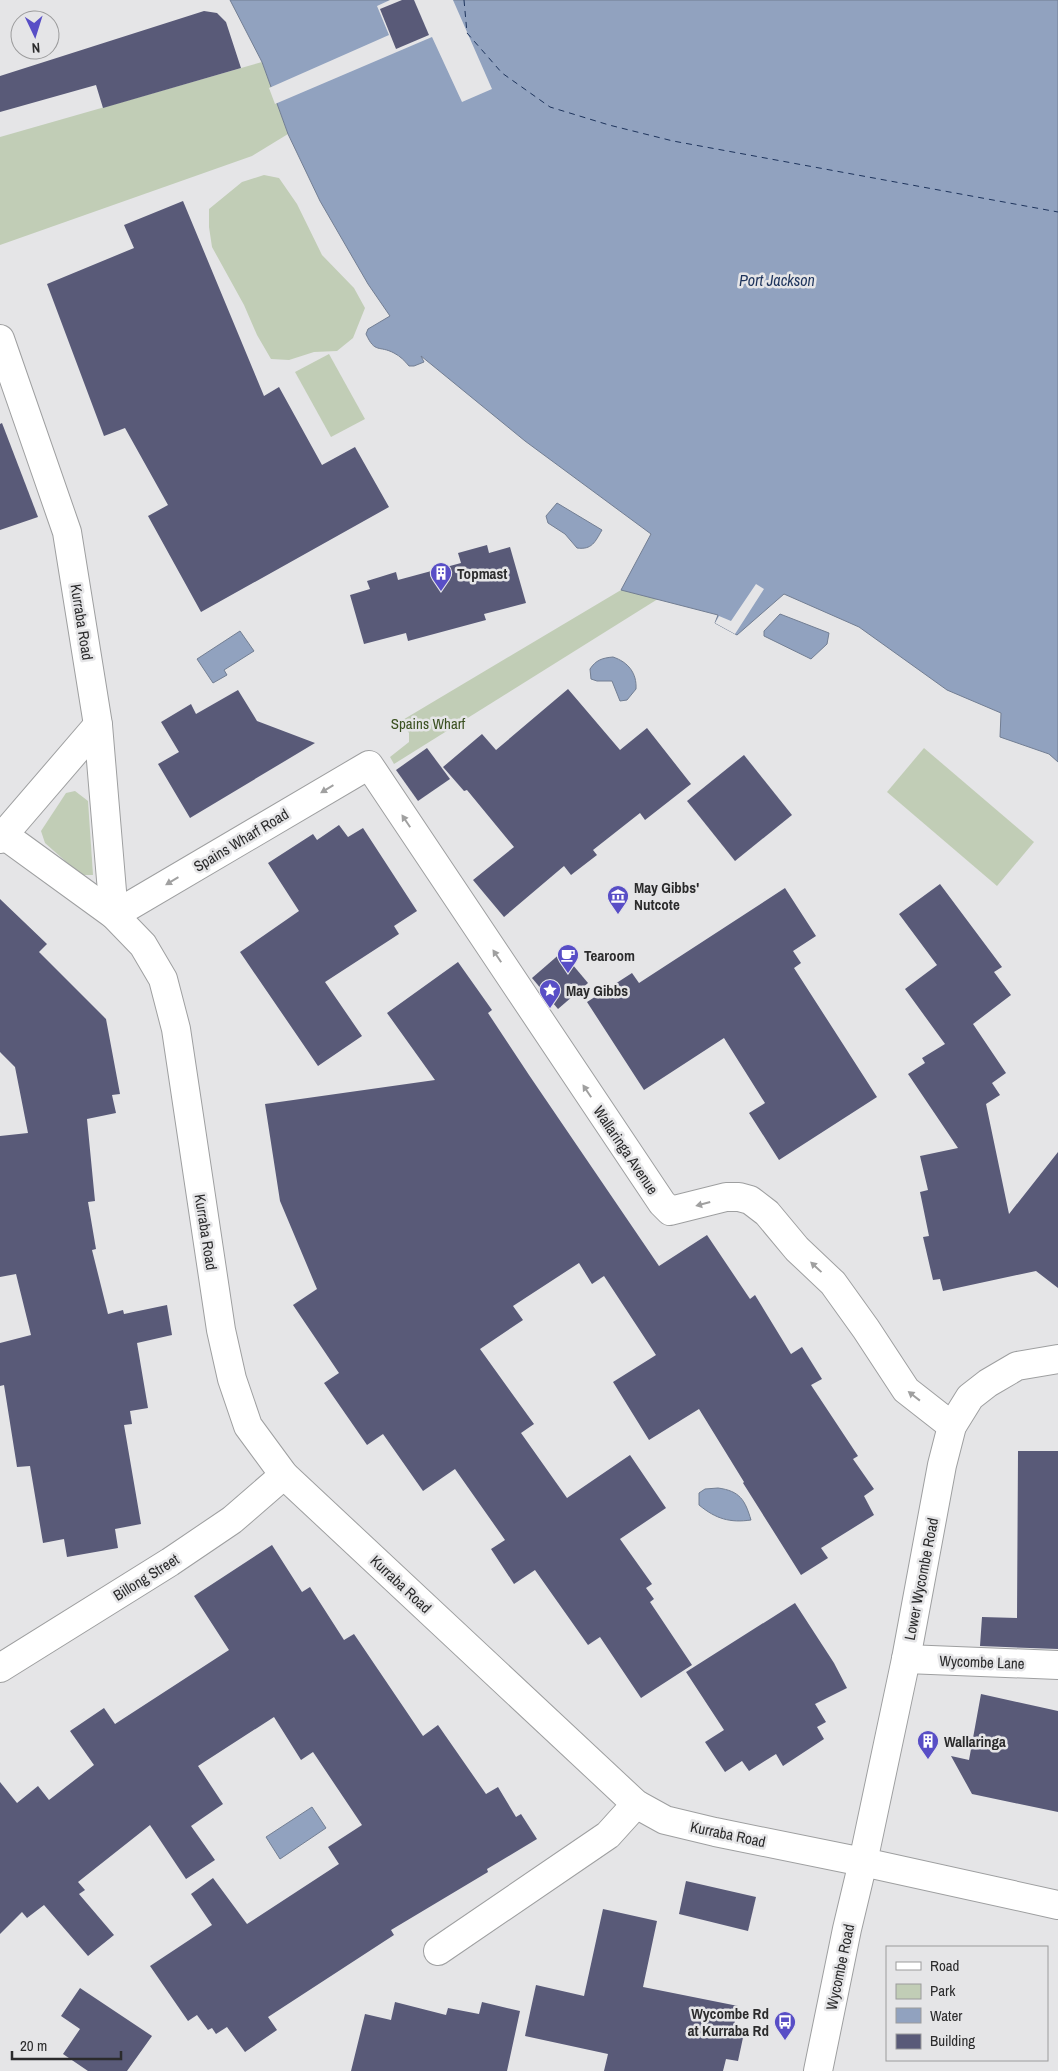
<svg xmlns="http://www.w3.org/2000/svg" width="1058" height="2071" font-family="'Archivo Narrow',sans-serif">
	<rect width="100%" height="100%" fill="#e5e5e7"/>
	<g fill="#c1cdb6">
		<path d="M262 62 288 134 252 156 0 245V137Z"/>
		<path d="M264 175 279 178 297 204 322 255 354 288 365 308 353 338 337 351 314 352 289 360 271 359 257 335 244 305 212 247 209 227V209L242 182Z"/>
		<path d="M329 354 365 419 331 437 295 372Z"/>
		<path d="M621 590 645 591 661 597 394 764 390 757 409 742V733L401 721Z"/>
		<path d="M924 748 1034 842 997 886 887 792Z"/>
		<path d="M75 791 88 801 93 875H81L45 843 41 831 66 793Z"/>
	</g>
	<g fill="#91a2bf" stroke="#727e93">
		<path d="M230 0H1058V762L1049 754 1000 737 1001 713 947 690 859 627 784 594 737 635 715 623 718 615 621 590 651 534 525 441 421 356 424 362 414 366H409C405 361 400 356 394 353 379 345 375 354 366 334L368 329 390 316 368 284 320 201 288 134 262 62Z"/>
		<path d="M557 503 602 530C595 542 592 550 577 548L565 534 548 523 546 516Z"/>
		<path d="M780 614 829 633 827 644 811 659 764 636V631Z"/>
		<path d="M240 631 254 651 224 670 227 675 213 683 197 659Z"/>
		<path d="M613 657C628 662 637 673 636 689L627 700 620 701 612 681H597L591 679 590 669C596 660 602 658 613 657Z"/>
		<path d="M718 1488C740 1491 745 1500 751 1520 730 1523 716 1519 699 1505V1493L705 1489Z"/>
		<path d="M312 1807 326 1828 280 1859 266 1837Z"/>
	</g>
	<g fill="#e5e5e7">
		<path d="M390 0H453L492 89 462 102 432 37 275 104 269 88 389 35 377 6Z"/>
		<path d="M756 584 764 589 735 634 715 623 719 616 731 621Z"/>
	</g>
	<g fill="none" stroke-linecap="round" stroke-linejoin="round">
		<path stroke="#1e345c" stroke-width="1" stroke-dasharray="6 5" stroke-linecap="butt" d="M464 0 467 33 502 73 550 107 609 125 673 141 1058 212"/>
	</g>
	<g fill="#595a78">
		<path d="M402 0H414L429 35 396 49 380 9Z"/>
		<path d="M204 11 217 13 226 22 241 68 103 108 96 85 0 112V76Z"/>
		<path d="M183 201 264 396 279 387 322 465 355 447 389 507 201 612 148 516 168 505 125 428 104 436 47 284 134 248 124 225Z"/>
		<path d="M2 423 38 517 0 530V424Z"/>
		<path d="M487 545 489 553 510 547 526 603 484 614 486 620 408 641 406 633 364 644 350 595 370 589 367 581 396 572 398 580 461 563 458 553Z"/>
		<path d="M568 689 620 750 647 728 691 784 645 820 640 813 593 850 597 855 571 875 564 866 504 917 473 880 514 847 467 790 464 791 443 767 482 734 496 750Z"/>
		<path d="M238 690 257 721 315 743 190 818 158 764 179 752 161 722 191 704 196 714Z"/>
		<path d="M427 748 450 779 418 801 396 770Z"/>
		<path d="M744 755 792 815 735 861 687 801Z"/>
		<path d="M339 825 348 837 363 828 417 911 394 926 399 934 325 982 362 1036 318 1066 240 952 299 911 268 863 313 834 317 840Z"/>
		<path d="M940 884 1002 967 994 972 1011 995 973 1024 1006 1073 992 1083 1000 1095 986 1104 1009 1214 1058 1152V1288L1036 1271 943 1291 940 1279 933 1280 923 1237 929 1236 920 1192 928 1190 920 1156 958 1148 908 1074 925 1063 922 1058 945 1044 905 989 937 965 899 914Z"/>
		<path d="M785 888 816 936 793 951 801 963 794 968 877 1097 779 1160 749 1113 765 1103 724 1038 644 1090 587 1002 632 973 639 983Z"/>
		<path d="M0 899 47 944 39 952 106 1019 120 1094 112 1095 116 1113 87 1119 95 1201 88 1202 96 1249 92 1250 108 1314 123 1310 124 1314 167 1305 172 1335 137 1343 148 1408 130 1411 132 1424 124 1425 141 1524 115 1529 118 1548 67 1557 64 1539 43 1543 30 1466 17 1467 4 1385 0 1386V1343L31 1335 16 1274 0 1277V1136L28 1133 15 1067 0 1052Z"/>
		<path d="M562 952 588 983 558 1009 532 978Z"/>
		<path d="M458 962 492 1010 488 1013 529 1075 659 1266 707 1235 750 1299 755 1295 791 1354 802 1347 822 1379 811 1385 858 1456 853 1459 874 1489 864 1496 874 1515 821 1548 828 1558 801 1575 743 1483 744 1482 699 1409 649 1440 613 1382 656 1355 604 1276 592 1284 579 1263 513 1306 523 1320 480 1349 534 1424 521 1433 567 1498 630 1455 666 1508 620 1539 652 1584 646 1588 654 1599 650 1602 692 1665 641 1698 600 1637 588 1645 535 1570 514 1584 491 1549 505 1540 455 1469 423 1491 383 1434 367 1445 324 1383 339 1373 293 1305 317 1289 280 1201 265 1104 435 1080 387 1013Z"/>
		<path d="M1018 1451H1058V1649L980 1646 982 1617 1017 1618Z"/>
		<path d="M272 1545 302 1592 310 1587 344 1640 354 1634 423 1736 438 1725 486 1794 498 1787 516 1817 521 1814 537 1839 487 1869 488 1872 391 1930 394 1935 268 2017 277 2030 245 2052 227 2027 216 2034 212 2028 208 2030 197 2015 188 2021 150 1966 212 1925 191 1894 213 1878 247 1924 339 1864 328 1847 362 1825 313 1752 301 1760 274 1717 198 1766 223 1804 191 1826 215 1860 186 1879 150 1825 78 1882 85 1890 79 1894 114 1935 88 1956 44 1905 27 1918 22 1912 0 1934V1782L17 1803 38 1786 49 1800 94 1765 70 1731 104 1708 115 1724 229 1650 194 1596Z"/>
		<path d="M795 1603 834 1663 847 1688 815 1704 826 1722 817 1727 824 1739 783 1766 776 1754 749 1771 742 1761 725 1772 705 1742 724 1730 686 1672Z"/>
		<path d="M981 1694 1058 1711V1812L972 1794 951 1756 969 1760Z"/>
		<path d="M686 1881 756 1897 748 1931 679 1914Z"/>
		<path d="M603 1909 657 1921 643 1987 738 2006 733 2031 744 2033 738 2061 726 2059 723 2071H604L608 2054 525 2036 536 1985 584 1996Z"/>
		<path d="M80 1988 152 2036 127 2071H88L63 2054 80 2029 61 2016Z"/>
		<path d="M395 2002 446 2015 448 2008 479 2014 482 2002 520 2011 507 2071H351L365 2014 391 2020Z"/>
	</g>
	<g fill="none" stroke-linecap="round" stroke-linejoin="round">
		<g stroke="#9e9fa0" stroke-width="30">
			<g id="minor">
				<path d="M0 339 67 532 98 725 114 915 143 945 163 979 176 1029 221 1330 232 1379 248 1426 284 1475 636 1804 665 1820 715 1832 863 1862 906 1659 942 1465 952 1426 970 1397 988 1383 1017 1366 1058 1359"/>
				<path d="M4 835 114 915 369 765 662 1203 670 1211 726 1197H739L750 1200 767 1213 797 1249 833 1283 866 1329 906 1390 952 1426"/>
				<path d="M0 839 98 725"/>
				<path d="M906 1659 1058 1665"/>
				<path d="M0 1668 170 1562 232 1520 284 1475"/>
				<path d="M438 1951 608 1835 636 1804"/>
			</g>
		</g>
		<g stroke="#9e9fa0" stroke-width="30">
			<path id="major" d="M818 2071 847 1929 863 1862 1058 1905"/>
		</g>
		<use href="#minor" stroke="#fff" stroke-width="28"/>
		<use href="#major" stroke="#fff" stroke-width="28"/>
	</g>
	<defs><path id="oneway-solid" d="M-6-.8H1V-3.2L6.5 0L1 3.2V.8H-6Z" transform="scale(1.25)"/></defs>
	<g fill="#a0a0a0">
		<use href="#oneway-solid" transform="translate(327 789) rotate(149)"/>
		<use href="#oneway-solid" transform="translate(406 821) rotate(-124)"/>
		<use href="#oneway-solid" transform="translate(172 881) rotate(149)"/>
		<use href="#oneway-solid" transform="translate(497 956) rotate(-124)"/>
		<use href="#oneway-solid" transform="translate(587 1091) rotate(-124)"/>
		<use href="#oneway-solid" transform="translate(703 1204) rotate(165)"/>
		<use href="#oneway-solid" transform="translate(816 1267) rotate(-137)"/>
		<use href="#oneway-solid" transform="translate(914 1396) rotate(-142)"/>
	</g>
	<defs>
		<g id="building-pin" transform="scale(1.125)"><path d="M0 17L-7.5 6A9.5 9.5 0 1 1 7.5 6Z" fill="#584ec6" stroke="#e5e5e7"/><path d="M-4-6H4V6H1V3H-1V6H-4ZM-2.5-4.3h1.7v1.8h-1.7ZM.8-4.3h1.7v1.8H.8ZM-2.5-1h1.7V.8h-1.7ZM.8-1h1.7V.8H.8Z" fill="#fff"/></g>
		<g id="museum-pin" transform="scale(1.125)"><path d="M0 17L-7.5 6A9.5 9.5 0 1 1 7.5 6Z" fill="#584ec6" stroke="#e5e5e7"/><path d="M0-6L6-3V-2H-6V-3ZM-5-1h2V3h-2ZM-1-1h2V3h-2ZM3-1h2V3H3ZM-6 4H6V6H-6Z" fill="#fff"/></g>
		<g id="cafe-pin" transform="scale(1.125)"><path d="M0 17L-7.5 6A9.5 9.5 0 1 1 7.5 6Z" fill="#584ec6" stroke="#e5e5e7"/><path d="M-5.5-4.5H6V0H3Q3 3.5 0 3.5H-2.5Q-5.5 3.5-5.5 0ZM3-3.2v2h1.7v-2ZM-6 4.5H4V6H-6Z" fill="#fff"/></g>
		<g id="sight-pin" transform="scale(1.125)"><path d="M0 17L-7.5 6A9.5 9.5 0 1 1 7.5 6Z" fill="#584ec6" stroke="#e5e5e7"/><path d="M0-6L1.8-2.2L6-1.7L2.9 1.2L3.7 5.4L0 3.3L-3.7 5.4L-2.9 1.2L-6-1.7L-1.8-2.2Z" fill="#fff"/></g>
		<g id="bus-pin" transform="scale(1.125)"><path d="M0 17L-7.5 6A9.5 9.5 0 1 1 7.5 6Z" fill="#584ec6" stroke="#e5e5e7"/><path d="M-5-6H5V4H4V6H2V4H-2V6H-4V4H-5ZM-3.5-4V0h7V-4ZM-3.5 1.2v1.5H-2V1.2ZM2 1.2v1.5H3.5V1.2Z" fill="#fff"/></g>
	</defs>
	<g fill-rule="evenodd">
		<use href="#building-pin" x="441" y="573"/>
		<use href="#museum-pin" x="618" y="896"/>
		<use href="#cafe-pin" x="568" y="955"/>
		<use href="#sight-pin" x="550" y="990"/>
		<use href="#building-pin" x="928" y="1741"/>
		<use href="#bus-pin" x="785" y="2022"/>
	</g>
	<g text-anchor="middle" dominant-baseline="central" stroke-width="5" stroke-linejoin="round" paint-order="stroke">
		<g font-size="15" font-weight="bold" fill="#2b2b2c" stroke="#e5e5e7" text-anchor="start">
			<text x="457" y="573">Topmast</text>
			<text x="634" y="887">May Gibbs'<tspan x="634" dy="17">Nutcote</tspan></text>
			<text x="584" y="955">Tearoom</text>
			<text x="566" y="990">May Gibbs</text>
			<text x="944" y="1741">Wallaringa</text>
			<text x="769" y="2013" text-anchor="end">Wycombe Rd<tspan x="769" dy="17">at Kurraba Rd</tspan></text>
		</g>
		<g font-size="15" fill="#2b2b2c" stroke="#e5e5e7">
			<text transform="translate(82 622) rotate(81)">Kurraba Road</text>
			<text transform="translate(241 840) rotate(-31)">Spains Wharf Road</text>
			<text transform="translate(626 1150) rotate(56)">Wallaringa Avenue</text>
			<text transform="translate(206 1232) rotate(81)">Kurraba Road</text>
			<text transform="translate(146 1577) rotate(-32)">Billong Street</text>
			<text transform="translate(921 1579) rotate(-79)">Lower Wycombe Road</text>
			<text transform="translate(401 1584) rotate(43)">Kurraba Road</text>
			<text transform="translate(982 1662) rotate(2)">Wycombe Lane</text>
			<text transform="translate(728 1834) rotate(12)">Kurraba Road</text>
			<text transform="translate(840 1967) rotate(-78)">Wycombe Road</text>
		</g>
		<g font-size="15" fill="#3a5020" stroke="#e5e5e7">
			<text x="428" y="723">Spains Wharf</text>
		</g>
		<g font-size="16" font-style="italic" fill="#1e345c" stroke="#e5e5e7">
			<text x="777" y="280">Port Jackson</text>
		</g>
	</g>
	<rect x="886" y="1946" width="162" height="115" fill="#e5e5e7" stroke="#9b9b9c"/>
	<rect x="896" y="1962" width="25" height="8" fill="#ffffff" stroke="#9b9b9c"/>
	<text x="930" y="1971" font-size="15" fill="#2b2b2c">Road</text>
	<rect x="896" y="1984" width="25" height="15" fill="#c1cdb6" stroke="#9b9b9c"/>
	<text x="930" y="1996" font-size="15" fill="#2b2b2c">Park</text>
	<rect x="896" y="2008" width="25" height="15" fill="#91a2bf" stroke="#9b9b9c"/>
	<text x="930" y="2021" font-size="15" fill="#2b2b2c">Water</text>
	<rect x="896" y="2034" width="25" height="15" fill="#595a78" stroke="#9b9b9c"/>
	<text x="930" y="2046" font-size="15" fill="#2b2b2c">Building</text>
	<g transform="translate(35 35) rotate(176)"><circle r="24" fill="#e5e5e7" stroke="#9b9b9c"/>
	<path d="M0-4L9 19L0 12L-9 19Z" fill="#584ec6"/>
	<text y="-8" font-size="14" font-weight="bold" text-anchor="middle" fill="#2b2b2c">N</text>
	</g>
	<path d="M12 2051v8h109v-8" fill="none" stroke="#2b2b2c" stroke-width="2.5"/>
	<text x="20" y="2051" font-size="15" fill="#2b2b2c" stroke="#e5e5e7" stroke-width="4" paint-order="stroke">20 m</text>
</svg>
